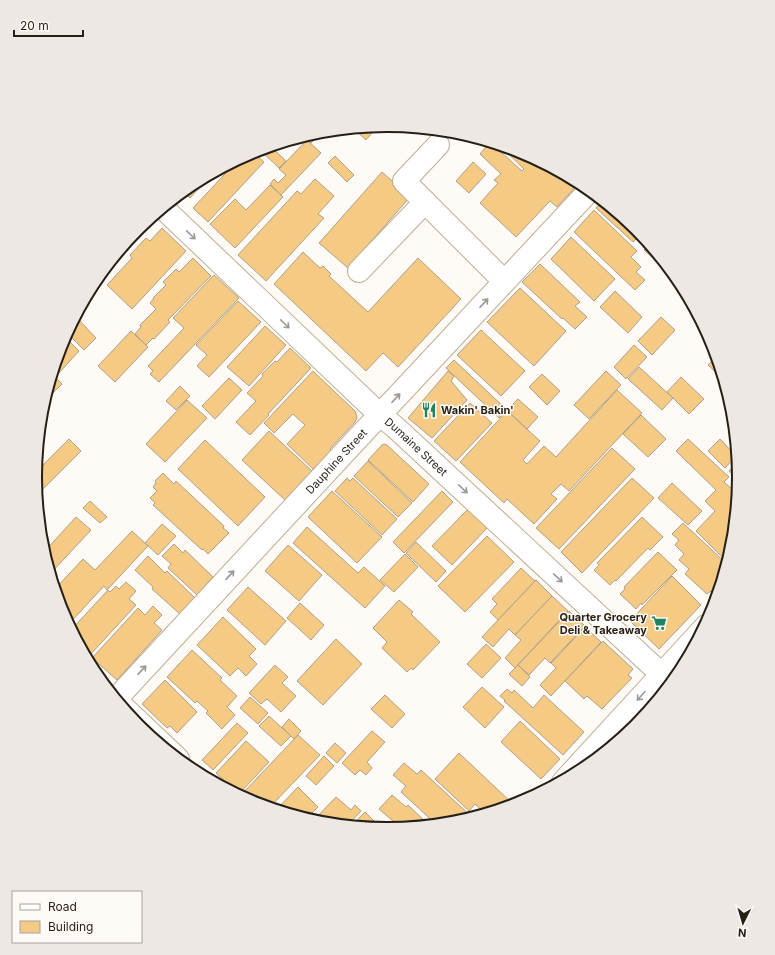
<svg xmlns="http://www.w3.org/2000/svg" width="775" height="955" font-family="Inter,sans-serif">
	<rect width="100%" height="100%" fill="#fefaf5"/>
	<g fill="#f4ca85" stroke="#b0a087">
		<path d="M378 126 366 140 353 128Z"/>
		<path d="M322 131 311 143 304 136 319 132Z"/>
		<path d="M307 140 321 153 281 195 270 184 274 179 278 183 286 175 279 169Z"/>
		<path d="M490 142 522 171 524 169 498 144 523 152 580 182 557 207 550 201 516 237 480 203 498 183 494 180 501 174 480 154Z"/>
		<path d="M270 146 286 161 279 168 260 150Z"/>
		<path d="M253 152 264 162 208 222 193 208 239 159Z"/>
		<path d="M335 156 354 175 347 182 328 163Z"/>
		<path d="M473 162 486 174 469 193 456 181Z"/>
		<path d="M382 172 410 197 348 268 319 243Z"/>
		<path d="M315 179 334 196 318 214 324 218 266 281 238 255 297 191 301 194Z"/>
		<path d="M197 181 202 185 190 198 183 192 192 184Z"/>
		<path d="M270 185 283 197 235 248 210 224 235 199 246 210Z"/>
		<path d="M603 200 637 228 641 234 633 242 596 208Z"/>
		<path d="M594 210 637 251 631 257 641 267 636 272 645 280 635 290 574 232Z"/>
		<path d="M148 220V221L126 243 138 228Z"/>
		<path d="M162 228 186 251 132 309 107 285 132 258 130 255 146 238 150 241Z"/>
		<path d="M571 237 615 279 594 301 551 259Z"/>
		<path d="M649 244 670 269 668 272 644 250Z"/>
		<path d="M303 252 320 268 323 266 331 274 329 276 368 312 418 258 461 299 398 367 383 353 366 371 274 284Z"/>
		<path d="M193 258 211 276 168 320 170 322 154 339 153 338 146 345 135 334 141 327 140 325 156 309 150 303 154 298H153L166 285 163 282 176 269 179 272Z"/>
		<path d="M540 264 580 302 575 306 587 317 575 329 563 318 562 319 522 282Z"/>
		<path d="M673 273 682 284 680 287 669 277Z"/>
		<path d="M214 275 239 298 159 382 150 374 153 371 148 366 184 328 173 318Z"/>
		<path d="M520 288 566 331 534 366 487 322Z"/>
		<path d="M615 291 642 317 628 333 600 307Z"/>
		<path d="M88 295 91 298 78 312Z"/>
		<path d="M238 301 261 322 209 377 197 366 207 355 196 345Z"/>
		<path d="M661 317 675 330 652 355 638 341Z"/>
		<path d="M79 320 96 338 84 350 67 333Z"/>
		<path d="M265 326 286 345 249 386 227 367Z"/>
		<path d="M481 330 525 371 501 396 457 355Z"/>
		<path d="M131 331 148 347 115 382 98 366Z"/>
		<path d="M65 337 79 351 58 374 54 370 62 342Z"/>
		<path d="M634 345 647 357 626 379 614 367Z"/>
		<path d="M290 348 311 368 268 414 269 415 250 435 236 422 256 401 247 393 263 376 262 374 275 361 277 362Z"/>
		<path d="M717 356 723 374 721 377 708 365Z"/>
		<path d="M454 360 507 410 499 418 446 368Z"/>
		<path d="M639 367 673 398 662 410 628 379Z"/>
		<path d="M313 371 355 411 357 417 355 422 330 449 331 451 313 469 287 444 305 425 293 414 274 433 264 423Z"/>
		<path d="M448 371 454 376 451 381 467 400 432 438 408 418Z"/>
		<path d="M606 371 621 385 589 419 574 405Z"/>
		<path d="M52 374 62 384 43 403Z"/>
		<path d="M542 374 560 391 547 405 529 387Z"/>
		<path d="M681 377 704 399 689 414 667 392Z"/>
		<path d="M229 378 242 390 215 419 202 406Z"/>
		<path d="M180 386 190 396 176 410 166 401Z"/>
		<path d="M617 390 642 413 569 491 561 484 551 494 557 499 534 524 507 499 504 503 460 462 507 411 540 441 523 460 527 464 544 446 556 457Z"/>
		<path d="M518 399 538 417 527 429 507 410Z"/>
		<path d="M187 400 207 418 165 462 146 444Z"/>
		<path d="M470 403 492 423 456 461 434 441Z"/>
		<path d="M641 415 666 439 648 457 623 434Z"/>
		<path d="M269 431 312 471 285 500 242 460Z"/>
		<path d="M69 439 81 451 40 492 42 494 37 499 35 477V473Z"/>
		<path d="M688 439 729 477 724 482 732 489 740 481 729 471 738 461 740 478 733 546 728 563 696 531 715 511 705 501 716 490 676 451Z"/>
		<path d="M720 439 736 456 725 468 708 451Z"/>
		<path d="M205 440 265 497 238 526 178 469Z"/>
		<path d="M384 444 387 445 429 484 413 502 368 460 382 445Z"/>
		<path d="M612 448 635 469 559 549 536 528Z"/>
		<path d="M368 461 412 503 398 517 354 476Z"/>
		<path d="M163 473 174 484 176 481 224 526 223 528 229 533 208 554 203 549 202 550 153 505 155 503 150 498 157 491 153 487 156 483 155 481Z"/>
		<path d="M347 478 350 481 353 478 397 519 382 535 335 491Z"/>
		<path d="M632 478 654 498 582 573 561 552Z"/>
		<path d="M672 483 702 511 688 525 658 498Z"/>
		<path d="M332 491 382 537 357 563 308 517Z"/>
		<path d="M442 491 453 502 404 553 393 542Z"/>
		<path d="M90 501 107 517 100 523 83 508Z"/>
		<path d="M468 509 487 528 452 565 432 546Z"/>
		<path d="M76 517 91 530 50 574 44 552Z"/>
		<path d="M642 517 663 537 650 550 648 548 616 581 615 580 610 585 594 570 599 565 597 563Z"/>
		<path d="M683 523 728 565 722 582 713 593 711 591 707 594 685 574 689 569 679 560 684 554 675 545 679 540 672 534Z"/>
		<path d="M162 524 176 536 158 555 145 543Z"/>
		<path d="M307 527 358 573 364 567 385 586 365 608 293 543Z"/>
		<path d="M132 531 148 546 107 590 104 586 68 625 62 612 55 589 83 559 95 570Z"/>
		<path d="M487 536 514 562 465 612 438 586Z"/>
		<path d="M416 542 446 571 436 582 406 553Z"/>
		<path d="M174 544 183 553 185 550 213 577 197 595 168 568 171 564 162 556Z"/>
		<path d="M288 545 322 575 299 601 265 571Z"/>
		<path d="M658 552 677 570 642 605 641 603 636 609 620 594 625 589 624 587Z"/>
		<path d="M405 554 418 567 394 592 380 580Z"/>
		<path d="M148 556 165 573 167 571 195 598 180 614 152 589 153 587 135 570Z"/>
		<path d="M521 568 535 581 498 620 490 612 497 604 492 599Z"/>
		<path d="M672 576 701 605 659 649 630 621Z"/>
		<path d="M536 580 552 596 515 635 509 629 493 647 482 637Z"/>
		<path d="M126 582 136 591 129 599 136 605 90 655 79 645 71 630 108 590 110 592 116 586 119 589Z"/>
		<path d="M248 587 286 621 265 645 227 610Z"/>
		<path d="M552 596 568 611 515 668 505 658 521 640 515 635Z"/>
		<path d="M399 600 413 612 411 614 440 642 413 670 411 668 407 672 382 648 387 642 373 628Z"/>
		<path d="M300 603 324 625 311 640 287 618Z"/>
		<path d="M153 606 162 615 154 623 162 630 117 680 92 658 138 608 145 615Z"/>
		<path d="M569 611 585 626 550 663 545 658 529 675 518 665Z"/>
		<path d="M223 617 256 649 249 656 257 664 246 676 238 668 230 676 197 645Z"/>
		<path d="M585 627 601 642 551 696 540 685 556 668 551 663Z"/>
		<path d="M336 639 362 664 323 705 297 681Z"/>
		<path d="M603 641 633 669 628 675 632 678 602 709 587 696 584 699 565 681Z"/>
		<path d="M486 644 501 658 482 678 467 664Z"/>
		<path d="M192 650 222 678 220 680 237 696 227 707 235 715 222 729 206 713 208 711 197 701 195 703 167 677Z"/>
		<path d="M275 665 288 677 282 683 296 696 281 712 267 699 261 704 249 693Z"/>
		<path d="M518 665 530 677 522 686 509 674Z"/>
		<path d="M165 680 197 712 177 733 170 726 167 728 142 704Z"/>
		<path d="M482 687 504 707 485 728 463 707Z"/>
		<path d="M507 689 512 693 514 690 533 708 544 695 584 732 563 755 504 701 505 700 500 696Z"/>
		<path d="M385 695 405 714 392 728 371 709Z"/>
		<path d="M250 697 268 713 258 724 240 708Z"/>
		<path d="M658 700 637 727 628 734Z"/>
		<path d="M269 716 291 736 281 746 259 726Z"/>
		<path d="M289 719 301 731 294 739 282 727Z"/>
		<path d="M520 721 560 759 541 779 501 742Z"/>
		<path d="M237 723 248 733 213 770 202 760Z"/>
		<path d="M372 731 385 742 367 762 372 768 366 775 360 770 355 775 342 763Z"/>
		<path d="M298 735 320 755 269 808 252 803 245 799 241 795Z"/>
		<path d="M246 741 269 762 239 794 216 773Z"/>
		<path d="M335 743 346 753 337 763 326 753Z"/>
		<path d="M459 753 514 805 513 806 486 814 475 804 469 811 435 779Z"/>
		<path d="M324 756 334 766 316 785 306 776Z"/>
		<path d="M404 763 417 774 421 770 473 818 456 823 437 825 401 792 406 786 393 775Z"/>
		<path d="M298 787 318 807 306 819 276 810Z"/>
		<path d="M392 795 406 807 408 805 430 826 387 830 386 829 393 821 379 809Z"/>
		<path d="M336 797 351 810 355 805 361 811 347 826 319 823 313 821Z"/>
		<path d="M365 812 383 830 353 827 352 825Z"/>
	</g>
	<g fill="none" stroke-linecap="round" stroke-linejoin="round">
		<g stroke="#beae95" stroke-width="24">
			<g id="minor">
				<path d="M438 145 404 181 504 281"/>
				<path id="s1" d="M163 208 379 414 395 427 672 684"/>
				<path d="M359 271 425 202"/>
				<path id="s2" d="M116 699 370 425 392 402 590 190"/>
				<path d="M121 705 178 759"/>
				<path d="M563 782 706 626"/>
			</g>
		</g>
		<use href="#minor" stroke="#fff" stroke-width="22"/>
	</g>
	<defs><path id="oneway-shaft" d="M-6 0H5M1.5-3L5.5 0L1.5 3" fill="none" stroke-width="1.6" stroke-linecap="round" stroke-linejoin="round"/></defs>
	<g stroke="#9d9a96">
		<use href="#oneway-shaft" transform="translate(191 235) rotate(44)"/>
		<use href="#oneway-shaft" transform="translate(484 303) rotate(-47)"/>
		<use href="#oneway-shaft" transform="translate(285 324) rotate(44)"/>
		<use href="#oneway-shaft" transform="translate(396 398) rotate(-47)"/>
		<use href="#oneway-shaft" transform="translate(463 489) rotate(43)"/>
		<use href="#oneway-shaft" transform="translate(230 575) rotate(-47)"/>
		<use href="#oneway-shaft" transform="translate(558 578) rotate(43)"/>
		<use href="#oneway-shaft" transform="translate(142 670) rotate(-47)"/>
		<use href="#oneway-shaft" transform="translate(641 696) rotate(132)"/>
	</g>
	<defs>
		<g id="restaurant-bare" transform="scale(1.2)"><path d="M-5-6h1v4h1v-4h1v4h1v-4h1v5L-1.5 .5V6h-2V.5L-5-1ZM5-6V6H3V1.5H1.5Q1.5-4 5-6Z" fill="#1e845f" stroke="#fefaf5" stroke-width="2.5" paint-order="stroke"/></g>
		<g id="supermarket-bare" transform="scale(1.2)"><path d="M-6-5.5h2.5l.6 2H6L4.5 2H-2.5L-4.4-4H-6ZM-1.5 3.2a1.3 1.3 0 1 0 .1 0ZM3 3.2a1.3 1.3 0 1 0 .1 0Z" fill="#1e845f" stroke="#fefaf5" stroke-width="2.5" paint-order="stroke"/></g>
	</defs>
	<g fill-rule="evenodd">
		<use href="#restaurant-bare" x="429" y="410"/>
		<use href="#supermarket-bare" x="659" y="623"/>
	</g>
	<g text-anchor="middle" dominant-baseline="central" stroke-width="3" stroke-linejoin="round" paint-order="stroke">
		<g font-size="11" font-weight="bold" fill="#251f15" stroke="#fefaf5" text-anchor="start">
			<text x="441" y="410">Wakin' Bakin'</text>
			<text x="647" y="617" text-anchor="end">Quarter Grocery<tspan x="647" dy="13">Deli &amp; Takeaway</tspan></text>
		</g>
		<g font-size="11" fill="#251f15" stroke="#fefaf5">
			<text stroke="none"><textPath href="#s1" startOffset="348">Dumaine Street</textPath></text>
			<text stroke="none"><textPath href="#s2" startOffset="324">Dauphine Street</textPath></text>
		</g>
	</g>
	<path d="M0 0H775V955H0ZM42 477a345 345 0 1 1 690 0a345 345 0 1 1-690 0Z" fill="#ede8e3" fill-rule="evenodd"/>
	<path fill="none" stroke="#251f15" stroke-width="2" d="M42 477a345 345 0 1 1 690 0a345 345 0 1 1-690 0Z"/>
	<rect x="12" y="891" width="130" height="52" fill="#fefaf5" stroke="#a7a29b"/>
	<rect x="20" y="904" width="20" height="6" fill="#ffffff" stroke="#a7a29b"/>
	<text x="48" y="911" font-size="12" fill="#251f15">Road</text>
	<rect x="20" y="921" width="20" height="12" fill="#f4ca85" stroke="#a7a29b"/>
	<text x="48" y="931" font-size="12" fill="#251f15">Building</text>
	<g transform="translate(743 923) rotate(185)" stroke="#fefaf5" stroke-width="3" paint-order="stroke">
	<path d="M0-3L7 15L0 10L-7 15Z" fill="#251f15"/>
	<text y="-6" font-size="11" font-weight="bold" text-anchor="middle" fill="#251f15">N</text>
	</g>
	<path d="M14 30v6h69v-6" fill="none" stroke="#251f15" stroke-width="2"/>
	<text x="20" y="30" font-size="12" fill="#251f15" stroke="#fefaf5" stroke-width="3" paint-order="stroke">20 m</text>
</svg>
